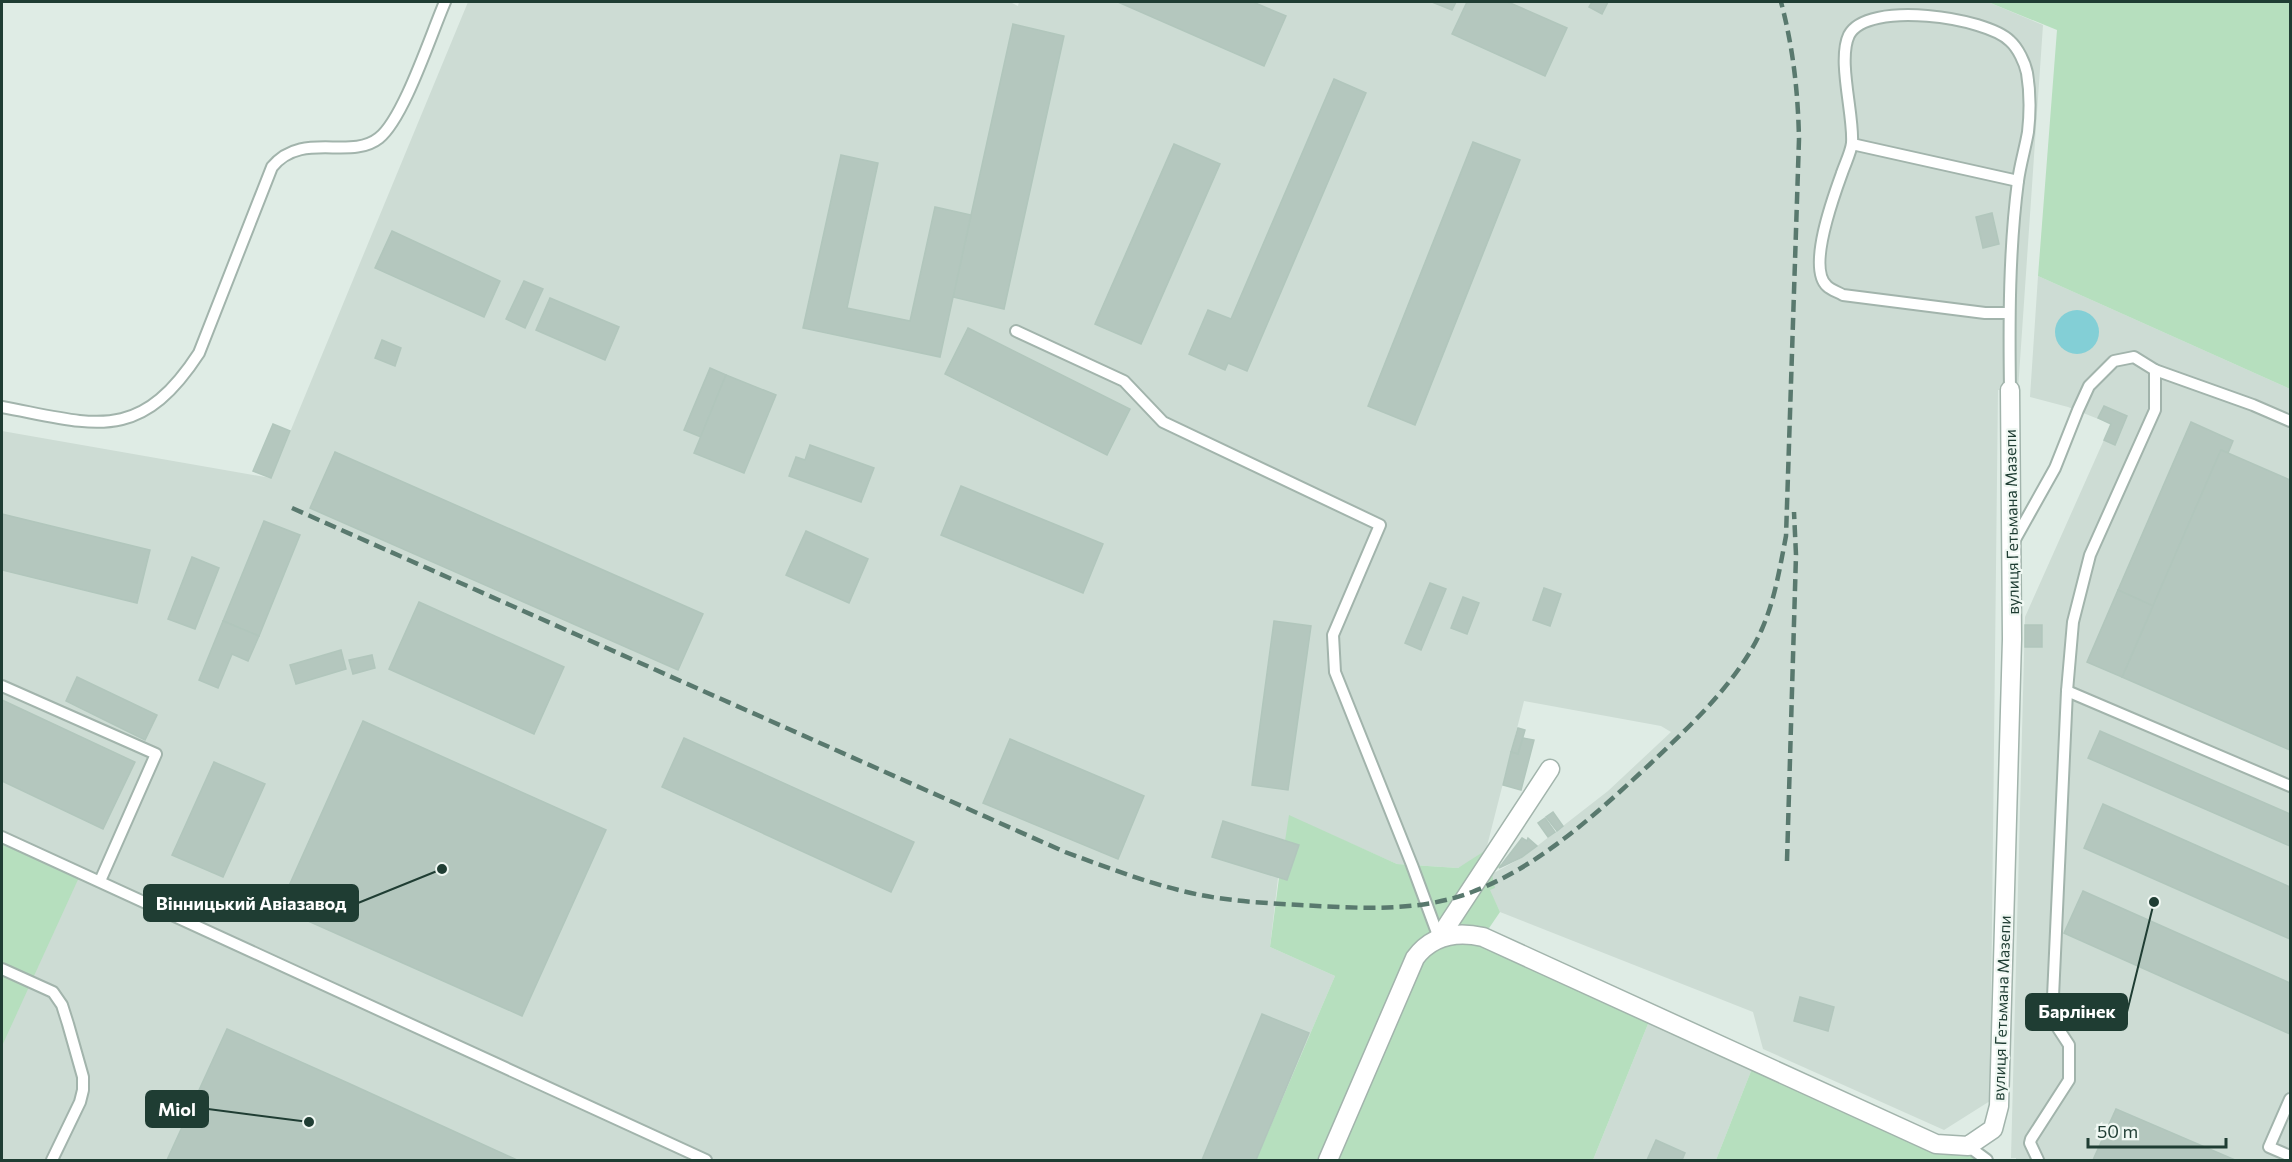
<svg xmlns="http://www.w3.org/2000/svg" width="2292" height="1162" font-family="Commissioner,sans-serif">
	<rect width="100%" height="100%" fill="#dfece5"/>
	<g fill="#cddcd4">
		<path d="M468 2H1010L1018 6 1019 2H1988L2043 25 2018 390H1998L1990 1101 1944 1130 1763 1049 1753 1012 1500 912 1489 890 1492 874 1523 857 1608 791 1671 732 1661 726 1524 701 1486 850 1466 864 1458 868 1397 864 1289 816 1299 845 1287 880 1278 878 1270 947 1335 976 1256 1160H2V431L271 478Z"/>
		<path d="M2038 276 2290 389V1160H2016V1158H2011L2025 617 2111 424 2068 407 2030 397Z"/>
		<path d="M1652 1014 1755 1061 1716 1160H1593Z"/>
	</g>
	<g fill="#b6dfbe">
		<path d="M1988 2H2290V389L2038 276 2057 30Z"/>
		<path d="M1289 815 1397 864 1458 868 1486 850 1501 865 1492 874 1495 888 1490 890 1500 912 1483 937 1652 1014 1593 1160H1256L1335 976 1270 947 1279 878 1287 880 1299 845 1285 841Z"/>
		<path d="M2 837 81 873 2 1046Z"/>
		<path d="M1755 1061 1936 1144 1968 1146 1987 1160H1716Z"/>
	</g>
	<circle fill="#83cfd6" cx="2077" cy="332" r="22"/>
	<g fill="#b4c7be" stroke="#b1c6bc" stroke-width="1.5">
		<path d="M1118 2H1253L1286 16 1264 66Z"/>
		<path d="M1432 2H1456L1452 10Z"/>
		<path d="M1467 2H1508L1567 28 1545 76 1452 34Z"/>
		<path d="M1592 2H1608L1602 14 1589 7Z"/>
		<path d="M1013 24 1064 36 1004 309 953 297Z"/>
		<path d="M1334 79 1366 93 1247 371 1228 363 1225 370 1189 354 1208 310 1231 319Z"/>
		<path d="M1473 142 1520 160 1415 425 1368 406Z"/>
		<path d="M1174 144 1220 164 1141 344 1095 324Z"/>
		<path d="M841 155 878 163 847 308 910 321 935 207 971 215 940 357 803 328Z"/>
		<path d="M1992 213 1999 244 1983 248 1976 217Z"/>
		<path d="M392 231 500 281 484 317 375 268Z"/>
		<path d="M524 281 543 289 525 328 506 319Z"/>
		<path d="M550 298 619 327 605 360 536 330Z"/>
		<path d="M968 328 1130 409 1107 455 945 374Z"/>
		<path d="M382 340 401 348 395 366 375 358Z"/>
		<path d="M710 368 726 375 701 437 684 430Z"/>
		<path d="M726 375 776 395 744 473 694 453Z"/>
		<path d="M2104 406 2127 416 2115 445 2104 440 2111 424 2098 418Z"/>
		<path d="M2191 422 2233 441 2228 453 2221 450 2153 606 2118 590Z"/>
		<path d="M273 424 290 431 271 478 253 471Z"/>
		<path d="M810 445 874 468 861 502 789 476 796 457 805 460Z"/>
		<path d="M2221 450 2290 480V750L2122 677Z"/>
		<path d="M335 452 703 614 678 670 310 508Z"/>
		<path d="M961 486 1103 544 1083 593 941 535Z"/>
		<path d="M2 514 150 550 137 603 2 570Z"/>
		<path d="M264 521 300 535 259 636 223 621Z"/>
		<path d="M806 531 868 559 849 603 786 575Z"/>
		<path d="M192 557 219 568 195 629 168 619Z"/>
		<path d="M1430 583 1446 589 1421 650 1405 643Z"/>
		<path d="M1544 588 1561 594 1550 626 1533 620Z"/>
		<path d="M2118 590 2153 606 2122 677 2087 662Z"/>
		<path d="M1463 597 1479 603 1467 634 1451 628Z"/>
		<path d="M419 602 564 667 534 734 389 669Z"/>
		<path d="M223 621 259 636 248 661 232 654 218 688 199 680Z"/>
		<path d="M1274 621 1311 626 1288 790 1252 785Z"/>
		<rect x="2025" y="625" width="17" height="22"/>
		<path d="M341 650 346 669 296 684 290 665Z"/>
		<path d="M372 655 375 668 353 674 349 660Z"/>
		<path d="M77 677 157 715 145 740 66 701Z"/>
		<path d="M2 700 135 762 103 829 2 781Z"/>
		<path d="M363 721 606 830 522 1016 279 908Z"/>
		<path d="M1518 728 1525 730 1518 754 1511 752Z"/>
		<path d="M2100 731 2290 814V846L2088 758Z"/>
		<path d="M684 738 914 842 891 892 662 787Z"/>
		<path d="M1523 738 1534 740 1521 790 1503 785 1511 752 1518 754Z"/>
		<path d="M1010 739 1144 796 1118 859 983 803Z"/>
		<path d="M214 762 265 784 223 877 172 855Z"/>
		<path d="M2103 804 2290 887V939L2084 848Z"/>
		<path d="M1553 812 1563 826 1557 831 1546 817Z"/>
		<path d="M1545 818 1555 832 1548 837 1538 823Z"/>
		<path d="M1223 821 1299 845 1287 880 1212 857Z"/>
		<path d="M1522 838 1527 841 1528 838 1537 846 1522 857 1499 868Z"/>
		<path d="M2083 891 2290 983V1034L2064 933Z"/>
		<path d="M1800 997 1834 1007 1828 1031 1794 1021Z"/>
		<path d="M1262 1014 1309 1033 1256 1160H1202Z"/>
		<path d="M227 1029 348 1083 517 1160H167Z"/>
		<path d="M2116 1109 2235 1160H2093Z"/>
		<path d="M1656 1140 1685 1153 1682 1160H1647Z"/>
	</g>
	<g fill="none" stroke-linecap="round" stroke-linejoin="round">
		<g stroke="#a2b4ac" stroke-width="14">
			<g id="lane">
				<path d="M1852 144 2018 181"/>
				<path d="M2009 313H1985L1843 295C1838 292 1831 290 1827 286 1807 268 1834 195 1842 173 1845 164 1851 152 1852 143 1854 115 1837 60 1849 35 1867 0 1986 17 2010 41 2018 48 2025 63 2027 73 2030 91 2030 114 2028 132 2025 149 2020 165 2018 181 2009 250 2009 321 2010 390"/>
				<path d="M1016 331 1124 381 1163 422 1380 525 1333 635 1335 672 1412 865 1439 938"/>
				<path d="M2155 370 2253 405 2290 421"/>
				<path d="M2 407C94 424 139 445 199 353L272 167C302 130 350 161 379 138 404 118 431 34 445 2"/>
				<path d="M2013 543 2055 468 2078 410 2089 386 2114 361 2134 357 2155 370V410L2090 555 2073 622 2067 691 2052 1019 2069 1045V1080L2031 1139 2030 1143 2038 1160"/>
				<path d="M2 686 156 754 100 881"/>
				<path d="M2067 691 2290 786"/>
				<path d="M2 837 706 1160"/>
				<path d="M2 969 53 992 62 1005 68 1024 83 1077V1090L80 1102 52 1160"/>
				<path d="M2290 1099 2269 1147 2290 1156"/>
				<path d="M1968 1146 1987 1160"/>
			</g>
		</g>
		<g stroke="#a2b4ac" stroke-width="21">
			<g id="street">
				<path d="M1439 938 1550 769"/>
				<path d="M1328 1160 1415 958C1432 935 1456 931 1483 937L1936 1144 1968 1146 1993 1129 1999 1106 2012 639 2010 390"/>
			</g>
		</g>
		<use href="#lane" stroke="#fff" stroke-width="10"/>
		<use href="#street" stroke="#fff" stroke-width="18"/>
		<g stroke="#59796e" stroke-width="4.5" stroke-dasharray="12 6" stroke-linecap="butt">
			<path d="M292 508 1065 852C1106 867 1147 883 1191 893 1226 901 1264 903 1300 905 1357 908 1417 913 1472 892 1540 866 1596 814 1649 765 1690 726 1739 681 1762 629 1775 599 1780 567 1786 536L1799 139C1798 91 1793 47 1781 2"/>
			<path d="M1787 861 1796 555 1794 512"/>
		</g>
	</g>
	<g text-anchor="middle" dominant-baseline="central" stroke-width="4.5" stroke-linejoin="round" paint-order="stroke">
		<g font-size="16" fill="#1f3d33" stroke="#f0f8f3">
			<text transform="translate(2011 522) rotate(-91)">вулиця Гетьмана Мазепи</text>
			<text transform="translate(2001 1008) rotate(-88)">вулиця Гетьмана Мазепи</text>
		</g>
	</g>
	<path fill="none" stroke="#1f3d33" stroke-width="2" d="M442 869L358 903M2154 902L2127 1012M309 1122L208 1109"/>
	<g fill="#1f3d33" stroke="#f0f8f3" stroke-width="2">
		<circle cx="442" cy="869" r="6"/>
		<circle cx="2154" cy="902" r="6"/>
		<circle cx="309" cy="1122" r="6"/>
	</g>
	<g fill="#1f3d33" stroke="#1f3d33" stroke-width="2">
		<rect x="144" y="885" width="214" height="36" rx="6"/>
		<rect x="2026" y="994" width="101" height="36" rx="6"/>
		<rect x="146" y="1091" width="62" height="36" rx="6"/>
	</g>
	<g font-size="18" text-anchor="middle" font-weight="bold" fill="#fff">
		<text x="251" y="910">Вінницький Авіазавод</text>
		<text x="2077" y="1018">Барлінек</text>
		<text x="177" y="1116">Miol</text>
	</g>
	<rect width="2292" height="1162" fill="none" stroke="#1f3d33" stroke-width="6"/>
	<path d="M2088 1138v9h138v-9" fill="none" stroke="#1f3d33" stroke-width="3"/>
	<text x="2097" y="1138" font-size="18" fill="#1f3d33" stroke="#f0f8f3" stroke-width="4.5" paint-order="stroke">50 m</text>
</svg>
